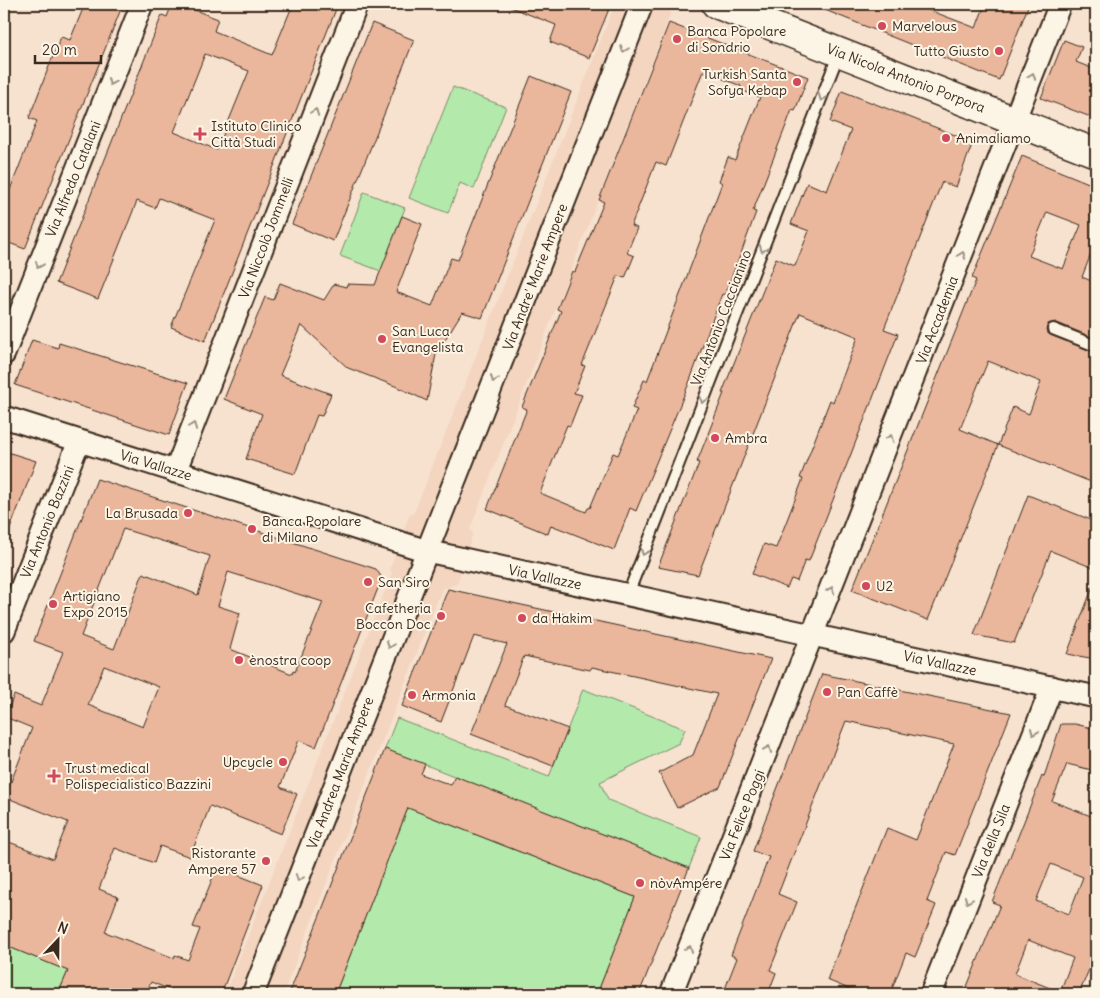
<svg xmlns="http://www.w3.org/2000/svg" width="1100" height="998" font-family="Delius,sans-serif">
	<rect width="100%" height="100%" fill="#f7e2cf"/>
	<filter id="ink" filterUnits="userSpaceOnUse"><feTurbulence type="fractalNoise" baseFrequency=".02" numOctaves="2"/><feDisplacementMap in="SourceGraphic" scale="10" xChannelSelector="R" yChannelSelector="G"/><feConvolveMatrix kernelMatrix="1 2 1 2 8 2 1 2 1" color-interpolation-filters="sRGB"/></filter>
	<g filter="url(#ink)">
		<path fill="#f3d5c0" d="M615 4H672L669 18 470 529 473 533 457 584 442 589 283 994H225L392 573 390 569 409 516 414 513Z"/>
		<g fill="#b3eaac" stroke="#778a65">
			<path d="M453 87 506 107 474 189 460 183 448 213 409 198Z"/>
			<path d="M364 192 405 208 381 271 340 256Z"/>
			<path d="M583 689 685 729 679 743 600 782 608 800 701 837 689 868 385 749 397 718 549 777Z"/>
			<path d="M408 808 635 897 597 994H335Z"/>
			<path d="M4 945 68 971 58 994H4Z"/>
		</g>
		<g fill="#eab79c" stroke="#3b2a1e" fill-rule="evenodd">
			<path d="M85 4H123L25 249 4 241V205L37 121 29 118 53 56 61 37 70 40Z"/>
			<path d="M172 4H179L218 19 214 31 272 55 293 4H338L205 341 171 327 215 220 159 198 155 208 137 201 98 299 56 283 162 15 167 17ZM205 54 249 71 217 150 174 132Z"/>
			<path d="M505 4H611L589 58 550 42 556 25 505 5Z"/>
			<path d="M810 4H913L976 28 985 4H1029L999 80Z"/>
			<path d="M372 23 414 40 333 241 292 224Z"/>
			<path d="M669 23 808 77 795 111 792 110 753 211 756 212 740 256 724 295 722 294 689 383 636 511 630 508 614 550 551 525 548 534 487 509 527 409 522 407 561 311 557 309 572 271 575 272 604 202 599 200ZM703 71 741 86 740 90 760 97 735 160 728 157 719 181 722 183 681 292 647 381 644 380 632 408 637 410 618 455 613 453 590 508H588L586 512 540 493 567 425 570 426 582 395 574 393 585 366 582 365 618 276 625 278 634 256 627 253 637 228 631 226 656 162 666 166Z"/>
			<path d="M1064 40 1082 47 1076 62 1096 70V119L1041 98Z"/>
			<path d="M531 76 571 92 482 318 462 312 436 354 427 401 395 386 348 368 301 325 280 375 331 394 322 416 317 415 295 474 246 459 262 414 224 399 265 297 273 300 280 283 324 300 334 284 346 287 347 284 375 285 402 216 422 224 396 292 432 306 451 258 458 260Z"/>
			<path d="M842 91 973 142 956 187 942 182 884 329 898 334 809 561 805 560 797 581 791 579 787 588 752 574 764 544 776 548 803 479 800 478 830 400 833 402 858 337 800 313 698 575 658 567 699 463 697 462 724 393H722L776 258 795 266 809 231 791 224 807 183 827 191 851 130 830 122Z"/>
			<path d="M1022 156 1096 186V241L1082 277 1096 283V339L1055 322 1048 324 1046 330 1050 335 1096 353V484L998 445 928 620 852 590 976 280 972 278ZM1047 212 1081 225 1063 269 1029 256ZM988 361 1041 382 1029 414 1013 407 998 445 960 429Z"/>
			<path d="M32 340 58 348 59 343 188 383 169 435 15 385Z"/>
			<path d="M4 451 36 461 5 542H4Z"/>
			<path d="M97 479 376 569 382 578 316 747 299 740 280 787 297 794 281 834 210 806 190 857 160 846 154 863 115 848 99 889 118 897 105 932 174 958 175 955 188 960 200 929 193 927 217 867 263 885 221 994H180L151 982 146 994H58L68 971 4 945V840L53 859 68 822 5 797 32 728 5 717 14 695 41 706 63 652 34 641ZM123 529 210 556 198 595 143 573 114 649 81 636ZM228 572 323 602 295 672 293 671 292 674 230 649 240 613 218 606ZM104 666 159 687 143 727 88 705Z"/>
			<path d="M1028 495 1096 522V569L1051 551 1014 643 974 635Z"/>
			<path d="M1095 581 1096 582V659L1067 654Z"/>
			<path d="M448 589 771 659 720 787 677 808 659 773 693 755 717 694 592 667 590 670 524 656 505 705 568 729 553 766 471 734 507 644 474 636 441 722 402 706Z"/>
			<path d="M822 674 1011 713 955 855 946 852 927 901 936 905 915 957 906 953 890 994H861L827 980 887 828 916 840 954 744 846 721 778 894 797 902 770 970 776 973 768 994H723L737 958 731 955 769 857 753 851Z"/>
			<path d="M1061 724H1075L1096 729V771L1067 764 1052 801 1096 818V952L1079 994H964L1000 905 992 902 1042 776 1044 777ZM1051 864 1083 877 1069 914 1036 901ZM1028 940 1073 958 1060 992 1015 974Z"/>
			<path d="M385 749 425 764 421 774 451 785 455 776 689 868 639 994H597L635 897 408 808 335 994H289Z"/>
		</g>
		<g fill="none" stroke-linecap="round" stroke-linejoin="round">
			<g stroke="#3b2a1e" stroke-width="14">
				<g id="service">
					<path d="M1053 329 1096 346"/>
					<path d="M628 594 839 53"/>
				</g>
			</g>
			<g stroke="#3b2a1e" stroke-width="25">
				<g id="minor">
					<path d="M4 354 142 4"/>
					<path d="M4 417 427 551 1096 697"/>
					<path d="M175 472 357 4"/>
					<path d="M4 631 79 441"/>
					<path d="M253 994 642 4"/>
					<path d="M671 994 1060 4"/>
					<path d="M931 994 1052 687"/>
				</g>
			</g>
			<g stroke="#3b2a1e" stroke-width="31">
				<path id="primary" d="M716 4 1096 153"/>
			</g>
			<use href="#service" stroke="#fcf5e5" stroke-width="10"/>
			<use href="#minor" stroke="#fcf5e5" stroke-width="21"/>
			<use href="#primary" stroke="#fcf5e5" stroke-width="28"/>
		</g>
		<defs><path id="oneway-chevron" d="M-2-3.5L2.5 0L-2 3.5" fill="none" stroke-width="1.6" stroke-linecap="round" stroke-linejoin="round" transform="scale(1.25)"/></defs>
		<g stroke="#9c9082">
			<use href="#oneway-chevron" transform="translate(624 49) rotate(111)"/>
			<use href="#oneway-chevron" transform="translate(1032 76) rotate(-69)"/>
			<use href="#oneway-chevron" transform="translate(111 82) rotate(112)"/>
			<use href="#oneway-chevron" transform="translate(822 98) rotate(111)"/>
			<use href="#oneway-chevron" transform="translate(315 112) rotate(-69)"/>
			<use href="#oneway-chevron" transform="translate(763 249) rotate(111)"/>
			<use href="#oneway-chevron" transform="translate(962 255) rotate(-69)"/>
			<use href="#oneway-chevron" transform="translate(39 265) rotate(112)"/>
			<use href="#oneway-chevron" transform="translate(494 379) rotate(111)"/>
			<use href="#oneway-chevron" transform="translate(703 400) rotate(111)"/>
			<use href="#oneway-chevron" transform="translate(193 426) rotate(-69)"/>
			<use href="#oneway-chevron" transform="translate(890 438) rotate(-69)"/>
			<use href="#oneway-chevron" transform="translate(644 552) rotate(111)"/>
			<use href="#oneway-chevron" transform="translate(831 590) rotate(-69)"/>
			<use href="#oneway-chevron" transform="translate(390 645) rotate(111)"/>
			<use href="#oneway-chevron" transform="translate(1034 732) rotate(112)"/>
			<use href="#oneway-chevron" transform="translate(768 749) rotate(-68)"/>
			<use href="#oneway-chevron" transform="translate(299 878) rotate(111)"/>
			<use href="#oneway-chevron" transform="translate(968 900) rotate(112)"/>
			<use href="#oneway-chevron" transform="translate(689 949) rotate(-68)"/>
		</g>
	</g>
	<g fill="#d1495b" stroke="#fcf5e5" stroke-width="2">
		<circle cx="882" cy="26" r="5"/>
		<circle cx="677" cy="39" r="5"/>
		<circle cx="999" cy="51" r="5"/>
		<circle cx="797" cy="82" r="5"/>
		<path d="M197.5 126.5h5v5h5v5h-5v5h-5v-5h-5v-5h5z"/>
		<circle cx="946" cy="138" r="5"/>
		<circle cx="382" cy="339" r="5"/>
		<circle cx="715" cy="438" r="5"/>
		<circle cx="188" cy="513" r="5"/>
		<circle cx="252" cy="529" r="5"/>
		<circle cx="368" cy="582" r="5"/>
		<circle cx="866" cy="586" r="5"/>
		<circle cx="53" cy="604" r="5"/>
		<circle cx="441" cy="616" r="5"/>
		<circle cx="522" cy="618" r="5"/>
		<circle cx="239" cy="660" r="5"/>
		<circle cx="827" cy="692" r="5"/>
		<circle cx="412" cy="695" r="5"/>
		<circle cx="283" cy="762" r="5"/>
		<path d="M51.5 768.5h5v5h5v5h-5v5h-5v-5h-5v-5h5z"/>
		<circle cx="266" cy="861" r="5"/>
		<circle cx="640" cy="883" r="5"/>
	</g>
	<g text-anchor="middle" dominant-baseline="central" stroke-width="4" stroke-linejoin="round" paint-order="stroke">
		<g font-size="14" fill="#3b2a1e" stroke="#fcf5e5" text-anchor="start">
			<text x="892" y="26">Marvelous</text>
			<text x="687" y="31">Banca Popolare<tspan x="687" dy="16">di Sondrio</tspan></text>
			<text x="989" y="51" text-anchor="end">Tutto Giusto</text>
			<text x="787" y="74" text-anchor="end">Turkish Santa<tspan x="787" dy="16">Sofya Kebap</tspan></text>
			<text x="211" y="126">Istituto Clinico<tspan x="211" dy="16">Città Studi</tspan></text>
			<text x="956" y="138">Animaliamo</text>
			<text x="392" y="331">San Luca<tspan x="392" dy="16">Evangelista</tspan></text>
			<text x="725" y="438">Ambra</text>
			<text x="178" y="513" text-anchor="end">La Brusada</text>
			<text x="262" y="521">Banca Popolare<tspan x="262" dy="16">di Milano</tspan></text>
			<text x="378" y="582">San Siro</text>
			<text x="876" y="586">U2</text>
			<text x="63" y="596">Artigiano<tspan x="63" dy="16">Expo 2015</tspan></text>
			<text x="431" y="608" text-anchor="end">Cafetheria<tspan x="431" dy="16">Boccon Doc</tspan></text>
			<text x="532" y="618">da Hakim</text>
			<text x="249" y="660">ènostra coop</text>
			<text x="837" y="692">Pan Caffè</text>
			<text x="422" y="695">Armonia</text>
			<text x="273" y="762" text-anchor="end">Upcycle</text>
			<text x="65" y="768">Trust medical<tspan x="65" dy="16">Polispecialistico Bazzini</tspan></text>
			<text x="256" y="853" text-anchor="end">Ristorante<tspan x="256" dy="16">Ampere 57</tspan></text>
			<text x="650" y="883">nòvAmpére</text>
		</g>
		<g font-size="14" fill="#3b2a1e" stroke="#fcf5e5">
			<text transform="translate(906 78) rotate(21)">Via Nicola Antonio Porpora</text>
			<text transform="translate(73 179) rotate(-68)">Via Alfredo Catalani</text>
			<text transform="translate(266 238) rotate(-69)">Via Niccolò Jommelli</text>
			<text transform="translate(535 277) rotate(-69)">Via Andre' Marie Ampere</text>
			<text transform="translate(721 318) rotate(-69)">Via Antonio Caccianino</text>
			<text transform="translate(937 320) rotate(-69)">Via Accademia</text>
			<text transform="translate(156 465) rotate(17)">Via Vallazze</text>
			<text transform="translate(47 522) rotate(-68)">Via Antonio Bazzini</text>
			<text transform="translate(545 577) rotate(12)">Via Vallazze</text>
			<text transform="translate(940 663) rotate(12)">Via Vallazze</text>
			<text transform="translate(340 773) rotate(-69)">Via Andrea Maria Ampere</text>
			<text transform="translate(742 815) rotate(-68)">Via Felice Poggi</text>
			<text transform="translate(991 841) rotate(-68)">Via della Sila</text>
		</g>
	</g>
	<rect width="1100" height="998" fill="none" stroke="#fcf5e5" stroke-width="20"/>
	<rect x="10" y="10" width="1080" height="978" fill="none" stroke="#3b2a1e" stroke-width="2" filter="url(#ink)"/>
	<g transform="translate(58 940) rotate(22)" stroke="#fcf5e5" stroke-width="4" paint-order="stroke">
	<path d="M0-4L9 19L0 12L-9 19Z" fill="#3b2a1e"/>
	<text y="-8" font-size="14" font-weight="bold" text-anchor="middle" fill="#3b2a1e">N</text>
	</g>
	<path d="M35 55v8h66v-8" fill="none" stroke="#3b2a1e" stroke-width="2.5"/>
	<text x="42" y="55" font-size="15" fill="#3b2a1e" stroke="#fcf5e5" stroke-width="4" paint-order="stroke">20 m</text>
</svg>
